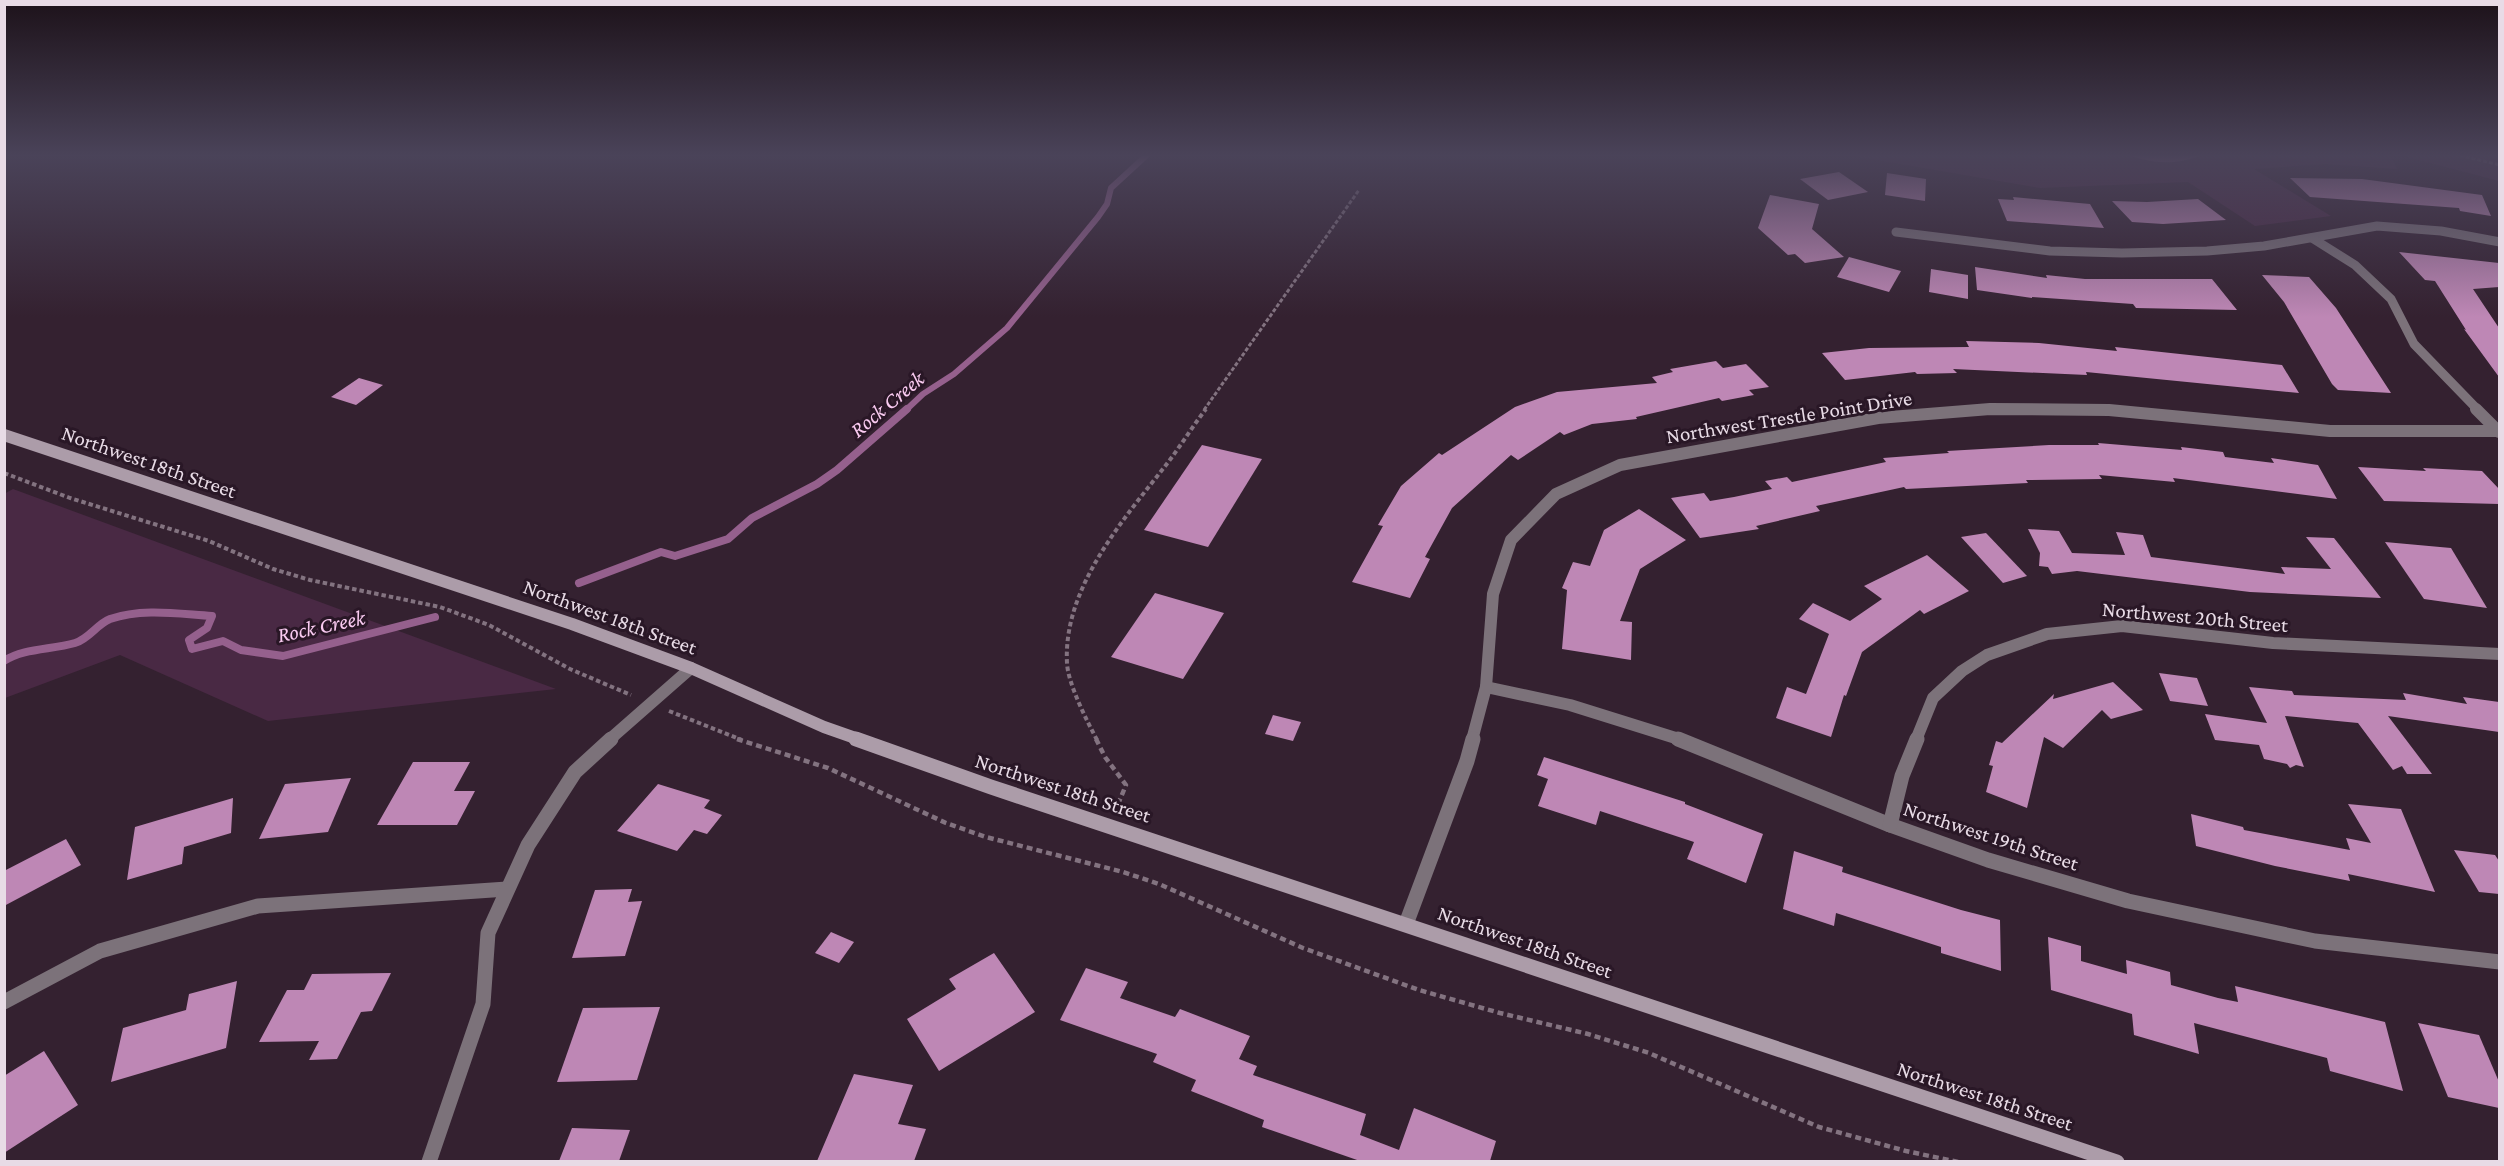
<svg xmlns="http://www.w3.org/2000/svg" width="2504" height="1166" font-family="'Crimson Pro',serif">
	<rect width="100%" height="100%" fill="#342130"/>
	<g fill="#492944">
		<path d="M1842 154H2390L2397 169 2326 164 2254 169 2331 216 2255 226 2188 182 2040 188Z"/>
		<path d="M2396 154H2499V181Z"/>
		<path d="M13 489 556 689 268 721 120 655 5 698 4 494Z"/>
	</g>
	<path fill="#95608d" d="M2125 154H2204C2176 166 2153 164 2125 154Z"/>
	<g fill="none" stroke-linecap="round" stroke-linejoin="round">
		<path stroke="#95608d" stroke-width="6" d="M906 410 923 394 954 374 1007 328 1098 217 1107 204 1111 188 1148 154"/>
		<g stroke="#95608d" stroke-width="8">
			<path d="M579 583 661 552 675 556 728 539 752 518 817 484 837 470 907 409"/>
			<path d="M4 661C24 648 51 650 75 643 89 639 97 624 110 619 143 608 178 614 212 616L207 628 189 640 192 649 223 641 241 650 283 656 435 617"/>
		</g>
	</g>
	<g fill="#be87b5">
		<path d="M1839 172 1868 192 1828 200 1800 179Z"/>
		<path d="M1887 173 1926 179 1925 201 1885 195Z"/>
		<path d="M2290 178 2362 179 2482 195 2491 216 2460 211 2459 208 2310 197Z"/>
		<path d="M1770 195 1819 204 1812 229 1844 257 1805 263 1795 254 1788 255 1758 228Z"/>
		<path d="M2013 197 2090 204 2104 228 2007 221 1998 199 2014 200Z"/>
		<path d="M2198 199 2226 220 2163 224 2132 222 2112 201 2147 202Z"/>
		<path d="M2399 252 2499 263V287L2473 289 2499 328V377L2464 329 2466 330 2435 281 2425 280Z"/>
		<path d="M1849 257 1901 271 1889 292 1837 277Z"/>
		<path d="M1975 267 2047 278 2046 275 2085 279H2212L2237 310 2136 308 2133 304 2032 297V298L1977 290Z"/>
		<path d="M1931 269 1968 275V299L1929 292Z"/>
		<path d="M2262 275 2309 277 2336 308 2391 393 2338 390 2332 384 2284 302Z"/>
		<path d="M1966 341 2039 343 2117 351 2115 347 2282 365 2299 393 2086 372 2087 375 1953 369 1957 373 1917 374 1915 372 1845 380 1822 353 1869 348 1969 347Z"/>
		<path d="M1716 361 1723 368 1746 364 1769 387 1749 390 1754 395 1722 401 1719 398 1636 417 1637 419 1592 424 1564 435 1560 432 1518 460 1511 455 1452 508 1425 557 1430 559 1410 598 1352 582 1383 526 1378 525 1401 486 1439 453 1442 455 1515 407 1557 392 1657 383 1652 377 1673 372 1670 369Z"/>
		<path d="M359 378 383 385 356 405 331 397Z"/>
		<path d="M2098 443 2182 450 2181 447 2223 452 2225 457 2274 463 2271 458 2318 465 2337 499 2173 478 2175 482 2099 475 2102 479 2026 480 2028 483 1906 489 1904 487 1816 506 1820 511 1756 526 1759 529 1700 538 1671 498 1704 493 1710 501 1734 497 1772 489 1765 481 1787 477 1792 482 1886 462 1883 458 1949 453 1947 451 2049 445H2099Z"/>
		<path d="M1202 445 1262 459 1208 547 1144 530Z"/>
		<path d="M2358 467 2426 471 2423 468 2482 471 2499 489V504L2384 501Z"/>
		<path d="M1639 509 1686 540 1640 569 1620 621 1632 622 1631 660 1562 649 1567 590 1562 588 1573 562 1590 566 1604 530Z"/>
		<path d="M2028 529 2059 531 2072 553 2125 555 2116 532 2143 535 2151 557 2285 574 2281 567 2331 569 2306 537 2334 538 2381 598 2250 592 2077 571 2052 574 2048 567 2039 566 2040 553Z"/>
		<path d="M1986 533 2027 576 2003 583 1961 537Z"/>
		<path d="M2385 542 2451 548 2487 608 2424 599Z"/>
		<path d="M1927 555 1969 591 1924 614 1920 610 1862 652 1846 696 1844 695 1831 737 1776 718 1787 687 1806 694 1829 634 1799 619 1813 603 1850 621 1882 599 1864 586Z"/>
		<path d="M1155 593 1224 613 1183 679 1111 657Z"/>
		<path d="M2159 673 2197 678 2208 706 2170 701Z"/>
		<path d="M2113 682 2143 710 2111 719 2102 710 2063 748 2044 737 2027 808 1986 792 1993 766 1989 765 1996 741 2002 743 2054 694 2053 699Z"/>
		<path d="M2249 687 2292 691 2294 695 2406 700 2403 693 2467 704 2463 697 2499 702V732L2388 716 2432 774H2407L2402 766 2393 770 2358 723 2285 716 2304 767 2296 765 2290 768 2287 764 2264 759 2259 745 2215 740 2205 714 2267 723Z"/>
		<path d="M1273 715 1301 722 1293 741 1265 734Z"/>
		<path d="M1544 757 1685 802V804L1763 834 1746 883 1687 859 1694 842 1600 811 1596 825 1538 806 1548 779 1537 775Z"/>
		<path d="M413 762H470L454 791H475L457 825H377Z"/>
		<path d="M351 778 328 832 259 839 285 784Z"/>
		<path d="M658 784 710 800 704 808 722 815 707 834 694 830 677 851 617 831Z"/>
		<path d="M233 798 231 833 184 847 182 864 127 880 135 827Z"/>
		<path d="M2348 804 2401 809 2435 892 2348 874 2350 881 2275 866 2196 846 2191 814 2243 827 2244 830 2350 850 2346 838 2371 843Z"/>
		<path d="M66 839 81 865 4 906V871Z"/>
		<path d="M2454 850 2495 855 2499 861V894L2479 892Z"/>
		<path d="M1794 851 1843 867 1842 872 1961 910 2000 920 2001 971 1941 953V947L1836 913 1834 926 1783 909Z"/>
		<path d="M632 889 628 902 642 901 625 956 572 958 595 890Z"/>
		<path d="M831 932 854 942 839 963 815 953Z"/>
		<path d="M2048 937 2081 946V961L2127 974 2126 960 2170 972 2171 985 2218 998 2238 1002 2235 986 2385 1022 2403 1091 2330 1071 2327 1058 2194 1023 2199 1054 2134 1035 2132 1014 2051 990Z"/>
		<path d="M994 953 1035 1012 939 1071 907 1019 956 989 949 979Z"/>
		<path d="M1086 968 1128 982 1120 998 1175 1017 1180 1009 1250 1036 1239 1059 1257 1066 1253 1075 1366 1114 1360 1135 1399 1150 1414 1108 1496 1141 1490 1161H1360L1262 1127 1264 1120 1191 1091 1196 1080 1153 1062 1157 1054 1060 1020Z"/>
		<path d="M391 973 372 1011 361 1012 337 1059 309 1060 319 1041 259 1042 287 990H304L312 974Z"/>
		<path d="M237 981 226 1048 111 1082 123 1028 186 1010 189 994Z"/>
		<path d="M660 1007 637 1080 557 1082 583 1008Z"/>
		<path d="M2418 1023 2479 1035 2499 1082V1108L2448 1097Z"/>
		<path d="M44 1051 78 1105 4 1153V1076Z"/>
		<path d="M854 1074 913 1085 898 1124 926 1129 914 1161H817Z"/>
		<path d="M572 1128 630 1130 619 1161H559Z"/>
	</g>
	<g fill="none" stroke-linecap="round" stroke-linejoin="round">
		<g stroke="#837380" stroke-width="3" stroke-dasharray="4 2" stroke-linecap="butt">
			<path d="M2454 154 2500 165"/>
			<path d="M1204 410 1359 190"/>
		</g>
		<g stroke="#837380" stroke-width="4" stroke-dasharray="4.5 3" stroke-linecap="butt">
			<path d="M4 473 70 498 209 541 273 569 310 580 440 607 489 625 570 669 631 695"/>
			<path d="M669 711 742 740"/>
			<path d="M1097 740C1087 721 1068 684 1067 663 1063 588 1123 520 1166 465 1180 447 1192 427 1206 409"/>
		</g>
		<g stroke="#837380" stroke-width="4.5" stroke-dasharray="6 4" stroke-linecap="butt">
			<path d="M737 739 828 768 946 823 986 837 1123 872 1159 884 1303 948 1419 990 1500 1013 1588 1034 1649 1053 1819 1127 1906 1151 1958 1162"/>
			<path d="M1096 739 1105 757 1126 785 1116 809"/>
		</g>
		<g stroke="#7c727a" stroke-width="9">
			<path d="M1896 232 2050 251 2122 253 2207 251 2264 246 2377 226 2441 231 2500 242"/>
			<path d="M2312 238 2355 265 2391 299 2414 344 2478 410"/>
			<path d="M1977 410H2110"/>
		</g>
		<g stroke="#7c727a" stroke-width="12">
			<path d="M2476 409 2499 432"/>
			<path d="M1486 687 1570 705 1682 740"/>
			<path d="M609 740 691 668"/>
			<path d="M1472 740 1486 687 1493 594 1511 540 1556 494 1620 465 1878 418 1990 409 2109 410 2330 431H2500"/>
			<path d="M1916 740 1933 698 1962 671 1987 655 2047 634 2122 626 2273 643 2500 654"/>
		</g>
		<g stroke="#7c727a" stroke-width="15">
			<path d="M1678 739 1890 825 1988 860 2128 901 2315 941 2500 962"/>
			<path d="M1890 825 1902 776 1917 739"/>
			<path d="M1406 924 1467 761 1473 739"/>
			<path d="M4 1002 100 951 258 906 507 889"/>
			<path d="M429 1162 483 1004 488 933 528 845 575 772 611 739"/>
		</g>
		<path stroke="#ac9ca9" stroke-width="12" d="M4 435 572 624 691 668 824 727 861 740"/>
		<path stroke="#ac9ca9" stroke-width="15" d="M856 739 991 787 2117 1162"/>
	</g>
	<linearGradient id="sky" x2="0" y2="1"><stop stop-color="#1d121a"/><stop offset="0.49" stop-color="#4a4359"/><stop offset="1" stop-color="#4a4359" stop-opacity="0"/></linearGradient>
	<rect width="2504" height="317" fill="url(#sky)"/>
	<g text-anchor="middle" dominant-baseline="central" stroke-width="6" stroke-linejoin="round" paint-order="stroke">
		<g font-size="21" fill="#e8dbe6" stroke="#291726">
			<text transform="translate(1789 417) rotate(-9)">Northwest Trestle Point Drive</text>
			<text transform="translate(149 462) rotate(19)">Northwest 18th Street</text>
			<text transform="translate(610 617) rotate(20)">Northwest 18th Street</text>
			<text transform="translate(2195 617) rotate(5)">Northwest 20th Street</text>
			<text transform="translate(1063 788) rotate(18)">Northwest 18th Street</text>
			<text transform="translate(1991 836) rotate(18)">Northwest 19th Street</text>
			<text transform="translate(1525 942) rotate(19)">Northwest 18th Street</text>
			<text transform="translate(1985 1096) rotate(18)">Northwest 18th Street</text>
		</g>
		<g font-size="22" font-style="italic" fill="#facbf1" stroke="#291726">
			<text transform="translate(887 404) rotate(-40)">Rock Creek</text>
			<text transform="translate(321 626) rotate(-12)">Rock Creek</text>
		</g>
	</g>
	<rect width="2504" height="1166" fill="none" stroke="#e8dbe6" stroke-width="12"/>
</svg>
